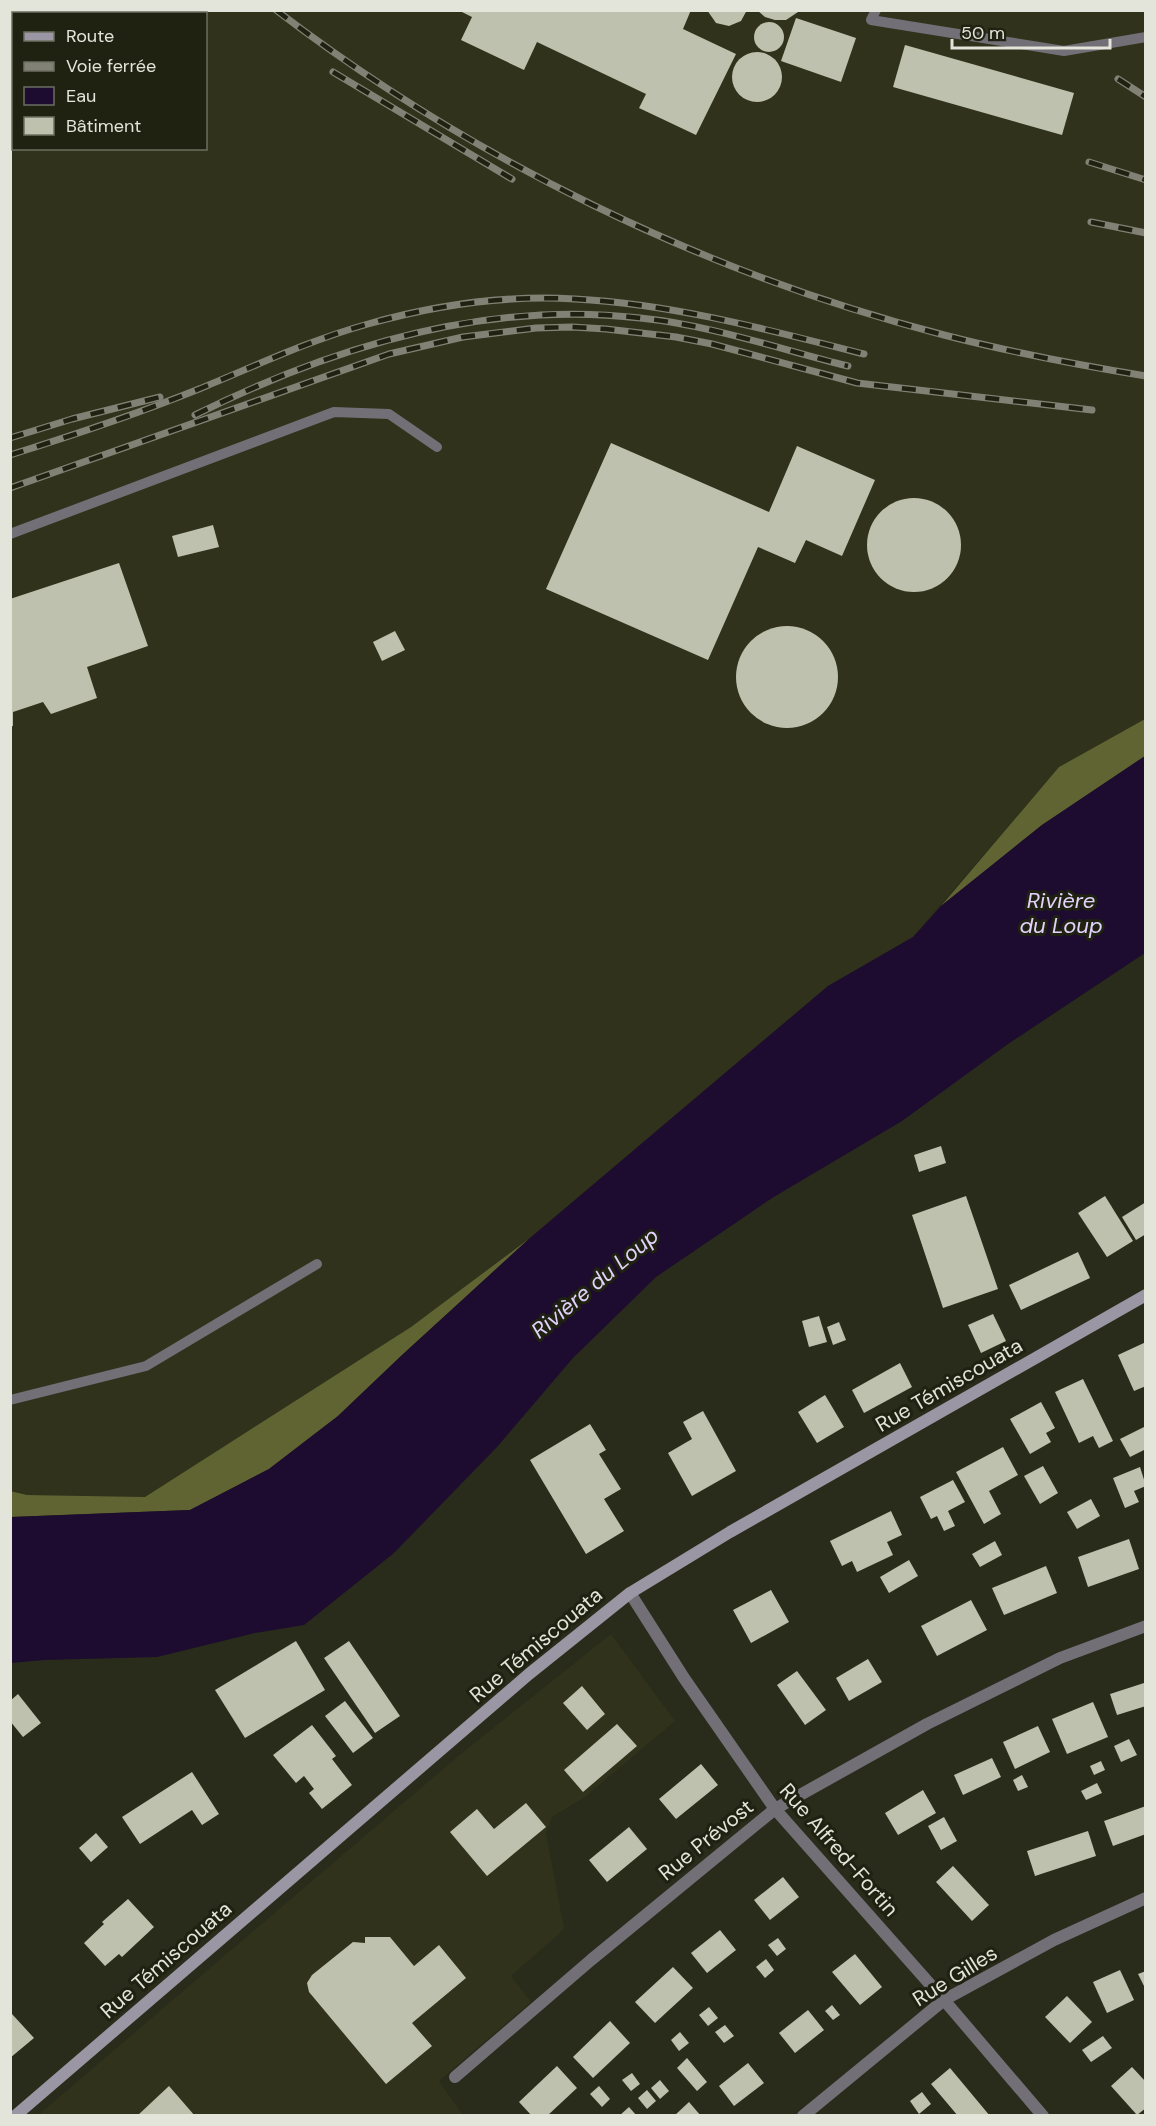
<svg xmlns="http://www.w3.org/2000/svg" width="1156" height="2126" font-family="'DM Sans',sans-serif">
	<rect width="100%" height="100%" fill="#292b1b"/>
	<g fill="#30321b" fill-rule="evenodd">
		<path d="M10 11H1145V719L1059 767 913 937 828 986 530 1238 411 1327 145 1497 27 1495 11 1491ZM14 14H206V148H14Z"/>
		<path d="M611 1634 675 1721 585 1797 552 1817 546 1833 564 1928 560 1933 511 1976 531 2002 439 2081 463 2115 37 2116 457 1757Z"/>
	</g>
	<g fill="#5f6432">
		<path d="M1145 719V756L1042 825 941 906 1059 767Z"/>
		<path d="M530 1238 401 1356 338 1416 269 1469 190 1510 11 1517 10 1491 27 1495 145 1497 411 1327Z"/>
	</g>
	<path fill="#1d0b30" d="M1145 756V953L1008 1044 902 1121 772 1198 656 1277 573 1358 497 1447 394 1553 304 1625 255 1633 157 1657 44 1660 11 1663V1517L190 1510 269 1469 338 1416 401 1356 530 1238 828 986 913 937 941 906 1042 825Z"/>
	<g fill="#bec1ad">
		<path d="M458 10H691L683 29 736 54 696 135 639 108 646 94 537 42 524 70 461 40 472 17Z"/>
		<path d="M707 10H747L741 21 729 26 716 23Z"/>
		<path d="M757 10H801L786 20H775L765 17Z"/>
		<path d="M796 18 856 38 841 82 781 61Z"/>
		<circle cx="769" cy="37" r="15"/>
		<path d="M905 45 1074 93 1062 135 893 87Z"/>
		<circle cx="757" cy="77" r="25"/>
		<path d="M611 443 769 512 797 446 875 480 842 556 806 540 795 563 758 547 708 660 546 589Z"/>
		<circle cx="914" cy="545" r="47"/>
		<path d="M213 525 219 547 178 557 172 536Z"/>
		<path d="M119 563 148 646 87 667 97 698 51 714 43 702 13 712V726L10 727V599Z"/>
		<circle cx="787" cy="677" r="51"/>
		<path d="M395 631 405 650 382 661 373 642Z"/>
		<path d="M941 1146 946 1163 919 1172 914 1155Z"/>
		<path d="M966 1196 998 1289 943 1308 912 1215Z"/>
		<path d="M1105 1196 1133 1241 1107 1257 1078 1213Z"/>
		<path d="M1146 1202V1234L1136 1240 1122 1217Z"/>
		<path d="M1078 1252 1090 1278 1021 1310 1009 1285Z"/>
		<path d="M993 1314 1006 1341 981 1353 968 1325Z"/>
		<path d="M819 1316 827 1342 809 1347 802 1321Z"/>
		<path d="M839 1322 846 1340 833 1345 827 1327Z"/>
		<path d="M1146 1342V1386L1134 1391 1118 1355Z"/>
		<path d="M900 1363 912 1387 864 1413 852 1390Z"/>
		<path d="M1083 1379 1113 1441 1099 1448 1093 1436 1079 1443 1055 1392Z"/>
		<path d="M825 1395 844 1427 817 1443 798 1412Z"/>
		<path d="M1041 1402 1055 1428 1046 1433 1051 1442 1030 1454 1010 1419Z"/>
		<path d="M703 1411 736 1471 692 1496 668 1453 692 1439 683 1422Z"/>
		<path d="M590 1424 606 1450 599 1454 621 1489 604 1499 624 1531 586 1554 530 1460Z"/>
		<path d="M1146 1426V1449L1130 1457 1120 1439Z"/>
		<path d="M1003 1447 1018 1475 989 1491 1001 1514 984 1524 956 1472Z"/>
		<path d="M1043 1466 1058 1493 1040 1504 1024 1476Z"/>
		<path d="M1140 1467 1146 1486 1134 1491 1139 1502 1125 1508 1113 1478Z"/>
		<path d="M953 1480 965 1502 948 1511 955 1526 944 1531 937 1516 931 1519 920 1497Z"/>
		<path d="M1091 1499 1100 1516 1077 1529 1067 1512Z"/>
		<path d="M891 1511 902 1535 887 1542 893 1555 857 1572 852 1561 842 1566 830 1541Z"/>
		<path d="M1129 1539 1139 1569 1088 1587 1078 1557Z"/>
		<path d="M995 1541 1002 1555 980 1567 972 1554Z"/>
		<path d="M909 1560 918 1576 889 1593 880 1577Z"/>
		<path d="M1046 1566 1057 1593 1004 1615 992 1588Z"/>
		<path d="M771 1590 789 1622 751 1643 733 1610Z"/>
		<path d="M971 1600 987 1630 937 1656 921 1626Z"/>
		<path d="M296 1641 325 1690 245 1738 215 1690Z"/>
		<path d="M349 1641 400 1716 375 1733 324 1658Z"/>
		<path d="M868 1659 882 1682 849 1701 836 1678Z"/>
		<path d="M797 1671 826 1710 805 1725 777 1685Z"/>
		<path d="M1144 1683 1146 1706 1117 1715 1110 1694Z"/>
		<path d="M582 1686 605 1714 587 1730 563 1703Z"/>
		<path d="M18 1694 41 1723 23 1737 10 1721V1701Z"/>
		<path d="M345 1701 373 1738 353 1753 325 1716Z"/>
		<path d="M1093 1702 1108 1737 1067 1754 1052 1719Z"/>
		<path d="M617 1724 637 1746 583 1792 564 1770Z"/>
		<path d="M312 1725 336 1756 332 1759 352 1785 322 1809 309 1793 314 1789 304 1776 296 1783 273 1755Z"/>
		<path d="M1038 1726 1050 1752 1015 1769 1003 1742Z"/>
		<path d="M1129 1739 1137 1755 1121 1762 1114 1746Z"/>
		<path d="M992 1758 1001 1777 963 1795 954 1775Z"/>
		<path d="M1101 1761 1105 1770 1094 1775 1090 1766Z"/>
		<path d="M701 1764 718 1785 676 1819 659 1799Z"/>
		<path d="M192 1772 219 1814 202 1825 192 1810 140 1844 122 1817Z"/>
		<path d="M1022 1775 1028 1787 1018 1791 1013 1780Z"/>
		<path d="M1097 1783 1102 1793 1086 1800 1081 1791Z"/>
		<path d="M923 1790 936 1813 898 1835 885 1813Z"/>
		<path d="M526 1803 546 1827 487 1876 450 1832 477 1809 494 1829Z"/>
		<path d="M1146 1806V1834L1113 1846 1104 1821Z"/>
		<path d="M944 1817 957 1841 941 1850 928 1826Z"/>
		<path d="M629 1827 647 1849 607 1882 589 1860Z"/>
		<path d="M1088 1831 1096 1856 1035 1876 1027 1851Z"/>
		<path d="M96 1833 108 1847 91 1862 79 1848Z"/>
		<path d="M953 1866 989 1905 972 1921 936 1882Z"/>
		<path d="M783 1877 799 1897 770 1920 754 1900Z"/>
		<path d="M128 1899 154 1927 122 1957 119 1954 105 1966 84 1943 104 1924 102 1922Z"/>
		<path d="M720 1930 736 1950 707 1973 691 1953Z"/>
		<path d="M365 1937H390L414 1966 439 1945 466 1978 412 2023 432 2046 386 2084 309 1992 307 1983 312 1975 353 1942 365 1943Z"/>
		<path d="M778 1938 786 1949 777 1956 768 1945Z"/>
		<path d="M855 1954 882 1987 860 2005 832 1972Z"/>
		<path d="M766 1959 774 1970 765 1978 756 1967Z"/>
		<path d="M673 1967 693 1988 655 2023 635 2002Z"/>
		<path d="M1120 1970 1134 2000 1107 2013 1093 1982Z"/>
		<path d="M1146 1971V1990L1138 1974Z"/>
		<path d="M1067 1996 1092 2022 1070 2043 1045 2017Z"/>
		<path d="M832 2005 840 2015 833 2020 825 2011Z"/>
		<path d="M709 2007 718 2018 708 2026 699 2015Z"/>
		<path d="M808 2010 824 2030 795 2053 779 2033Z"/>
		<path d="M12 2014 34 2038 10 2058V2015Z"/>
		<path d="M610 2021 630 2043 593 2078 573 2057Z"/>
		<path d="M725 2025 734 2036 724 2043 715 2032Z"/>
		<path d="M680 2032 689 2043 679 2051 671 2040Z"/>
		<path d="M1103 2036 1112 2048 1091 2062 1082 2050Z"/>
		<path d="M687 2058 707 2082 697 2091 677 2068Z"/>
		<path d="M748 2063 764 2083 734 2106 719 2086Z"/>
		<path d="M557 2066 577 2088 547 2116H532L519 2102Z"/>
		<path d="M1132 2067 1146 2082V2108L1137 2115 1111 2086Z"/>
		<path d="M950 2068 990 2116H958L931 2084Z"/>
		<path d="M632 2073 640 2084 631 2091 622 2080Z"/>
		<path d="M660 2080 669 2091 660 2099 651 2088Z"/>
		<path d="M169 2086 195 2116H137Z"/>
		<path d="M599 2086 610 2099 602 2107 590 2094Z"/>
		<path d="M647 2090 656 2101 647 2109 638 2098Z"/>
		<path d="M922 2092 931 2104 919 2114 910 2101Z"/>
		<path d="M689 2102 701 2116H674Z"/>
		<path d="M629 2107 637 2116H619Z"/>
	</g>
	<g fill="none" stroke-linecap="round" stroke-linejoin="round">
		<g stroke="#726f77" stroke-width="10">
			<path d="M876 10 871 20 1064 51 1146 37"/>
			<path d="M10 534 334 412 389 414 437 447"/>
			<path d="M10 1400 146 1366 317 1264"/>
		</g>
		<g stroke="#726f77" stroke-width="12">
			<path d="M455 2077 591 1960 775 1809 927 1724 1060 1658 1146 1626"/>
			<path d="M803 2116 944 2000 1054 1940 1146 1898"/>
		</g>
		<path stroke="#726f77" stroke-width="12" d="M630 1593 684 1678 775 1809 944 2000 1043 2116"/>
		<path stroke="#9b96a3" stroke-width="12" d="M15 2116 529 1674 630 1593 730 1532 1146 1295"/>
		<g stroke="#818275" stroke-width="7">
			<g id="rail">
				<path d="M276 10C471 159 706 274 944 335 1010 352 1078 365 1146 376"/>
				<path d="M333 72 512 179"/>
				<path d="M1118 79 1146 97"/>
				<path d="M1089 162 1146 180"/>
				<path d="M1091 222 1146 233"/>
				<path d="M195 415C332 347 486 300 640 318 711 325 779 349 848 366"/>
				<path d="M10 438 72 419 160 397"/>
				<path d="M10 455C74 435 137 414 199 389 255 366 310 340 368 324 435 305 506 295 575 299 673 304 769 330 864 354"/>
				<path d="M10 488 389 354 463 337 536 328 572 327 606 329 676 337 712 344 857 383 1092 410"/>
			</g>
		</g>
		<use href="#rail" stroke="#1f2111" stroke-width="4.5" stroke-dasharray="14" stroke-linecap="butt"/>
	</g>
	<g text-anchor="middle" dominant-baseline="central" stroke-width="6" stroke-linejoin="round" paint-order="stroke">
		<g font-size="21" fill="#e3e4da" stroke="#1f2111">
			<text transform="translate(949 1385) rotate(-30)">Rue Témiscouata</text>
			<text transform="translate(536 1645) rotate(-40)">Rue Témiscouata</text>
			<text transform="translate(706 1840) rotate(-39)">Rue Prévost</text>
			<text transform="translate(839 1850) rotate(49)">Rue Alfred-Fortin</text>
			<text transform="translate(166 1960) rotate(-41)">Rue Témiscouata</text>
			<text transform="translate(955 1976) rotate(-32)">Rue Gilles</text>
		</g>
		<g font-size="22" font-style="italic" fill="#e3d2fc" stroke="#1f2111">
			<text x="1061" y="900">Rivière<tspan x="1061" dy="25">du Loup</tspan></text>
			<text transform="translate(595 1283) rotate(-40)">Rivière du Loup</text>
		</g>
	</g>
	<rect width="1156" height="2126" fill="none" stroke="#e3e4da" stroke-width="24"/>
	<rect x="12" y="12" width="195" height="138" fill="#1f2111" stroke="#6d6f61" stroke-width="1.5"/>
	<rect x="24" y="32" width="30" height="9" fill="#9b96a3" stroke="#6d6f61" stroke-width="1.5"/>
	<text x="66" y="42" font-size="18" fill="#e3e4da">Route</text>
	<rect x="24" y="62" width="30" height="9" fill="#818275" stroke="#6d6f61" stroke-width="1.5"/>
	<text x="66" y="72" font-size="18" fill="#e3e4da">Voie ferrée</text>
	<rect x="24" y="87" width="30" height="18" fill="#1d0b30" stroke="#6d6f61" stroke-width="1.5"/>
	<text x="66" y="102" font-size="18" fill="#e3e4da">Eau</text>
	<rect x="24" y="117" width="30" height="18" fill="#bec1ad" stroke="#6d6f61" stroke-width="1.5"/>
	<text x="66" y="132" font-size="18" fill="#e3e4da">Bâtiment</text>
	<path d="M952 39v9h158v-9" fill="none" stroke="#e3e4da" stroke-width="3"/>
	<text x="961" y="39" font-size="18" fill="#e3e4da" stroke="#1f2111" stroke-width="4.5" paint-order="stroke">50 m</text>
</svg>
